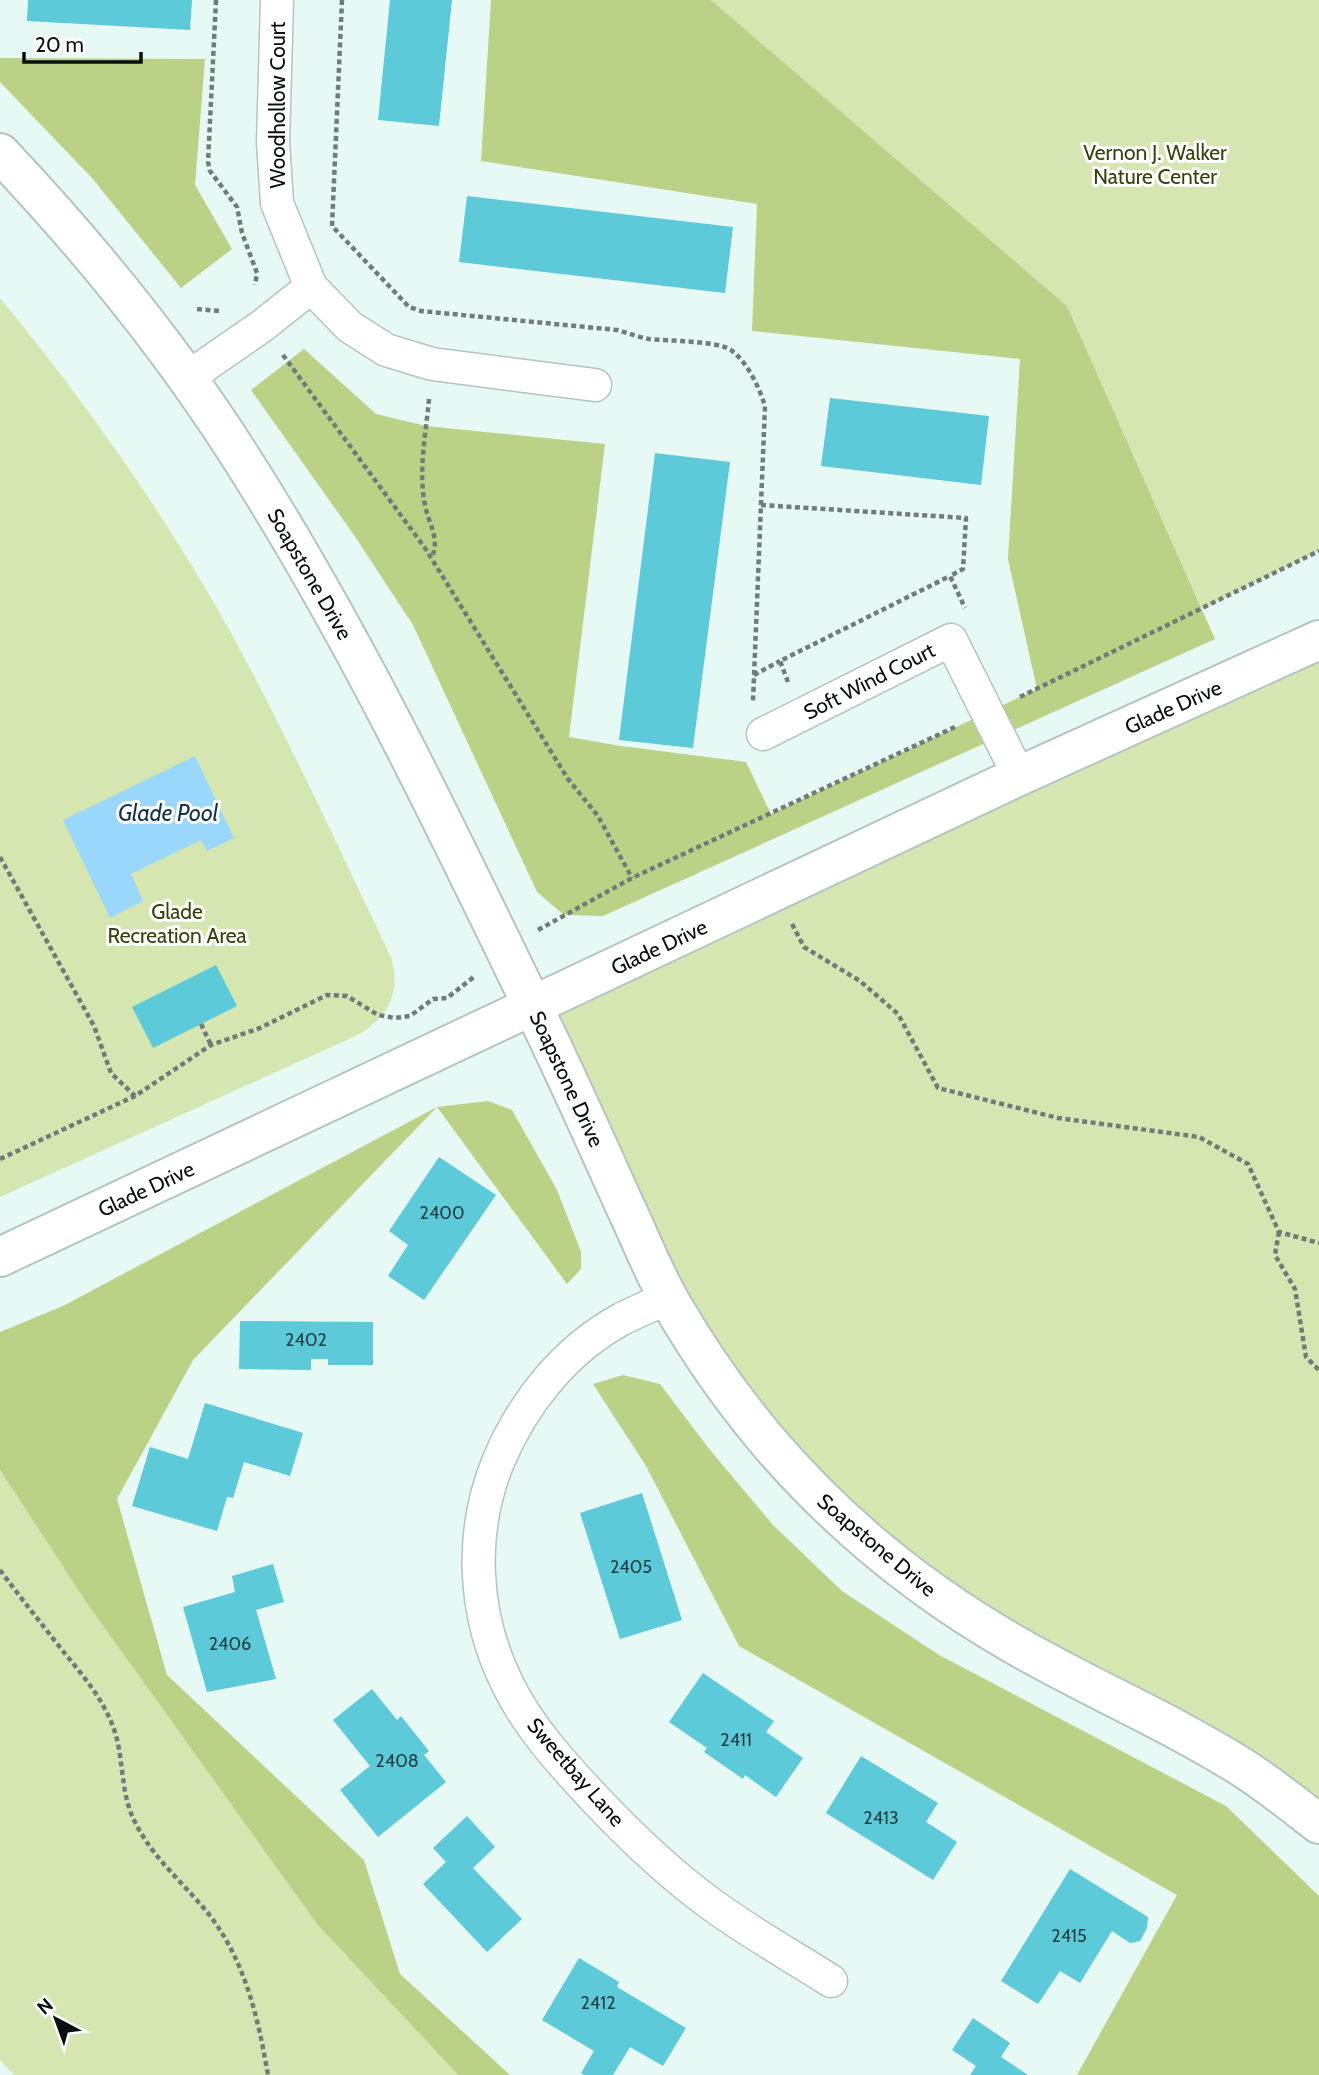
<svg xmlns="http://www.w3.org/2000/svg" width="1319" height="2075" font-family="Cabin,sans-serif">
	<rect width="100%" height="100%" fill="#e6f9f4"/>
	<g fill="#d6e6b1">
		<path d="M711 0H1319V551L1202 609 1067 306Z"/>
		<path d="M0 298C84 400 161 509 226 624 286 732 337 845 391 957 401 992 390 1014 360 1034L0 1197Z"/>
		<path d="M1319 640V1824L1019 1647 760 1432 533 1006Z"/>
		<path d="M0 1470 88 1605 317 1924 458 2075H14L0 2060Z"/>
	</g>
	<g fill="#bbd185">
		<path d="M491 0H711L1067 306 1215 639 603 916 564 915 537 892 413 625 354 535 251 390 304 349 376 414 426 426 605 444 569 737 621 746 746 762 771 814 1037 689 1008 559 1020 359 752 331 757 204 481 161Z"/>
		<path d="M0 58 205 59 195 185 232 249 181 288 92 178 0 82Z"/>
		<path d="M488 1101 512 1110 557 1190 581 1252V1269L567 1284 437 1107 193 1360 117 1499 167 1675 364 1860 400 1974 510 2075H458L317 1924 88 1605 0 1470V1332L63 1306 437 1107Z"/>
		<path d="M623 1375 660 1384 710 1450 773 1525 842 1591 939 1655 1226 1806 1319 1896V2075H1077L1177 1895 739 1646 646 1466 593 1384Z"/>
	</g>
	<path fill="#9ad7fc" d="M195 756 234 838 207 851 201 840 131 874 143 901 110 918 63 820Z"/>
	<g fill="#5dcad9">
		<path d="M28 0H192L190 30 27 21Z"/>
		<path d="M390 0H452L439 126 378 120Z"/>
		<path d="M467 196 733 227 725 293 459 262Z"/>
		<path d="M830 398 989 416 981 485 821 466Z"/>
		<path d="M655 453 730 462 693 748 619 740Z"/>
		<path d="M216 965 237 1006 153 1048 132 1007Z"/>
		<path d="M439 1157 496 1195 424 1300 388 1276 408 1245 389 1231Z"/>
		<path d="M240 1321 373 1322V1365H328V1359H311V1370L239 1369Z"/>
		<path d="M205 1403 303 1433 290 1476 244 1462 233 1498 227 1497 217 1531 132 1506 150 1447 188 1459Z"/>
		<path d="M642 1493 682 1620 620 1639 580 1513Z"/>
		<path d="M273 1564 284 1602 256 1610 276 1679 207 1692 183 1607 235 1592 232 1576Z"/>
		<path d="M703 1673 774 1721 766 1732 803 1758 776 1797 745 1775 743 1779 704 1752 707 1748 669 1722Z"/>
		<path d="M372 1689 397 1720 401 1716 429 1751 424 1755 446 1782 378 1837 340 1790 370 1766 333 1720Z"/>
		<path d="M861 1756 938 1803 926 1822 957 1842 933 1880 826 1813Z"/>
		<path d="M467 1816 495 1847 473 1868 522 1919 487 1952 423 1884 446 1862 433 1848Z"/>
		<path d="M1070 1869 1148 1917 1147 1928 1140 1941 1130 1943 1112 1931 1080 1983 1060 1971 1038 2004 1001 1981Z"/>
		<path d="M579 1958 619 1982 617 1987 686 2028 663 2066 630 2047 613 2075H584L581 2073 594 2051 542 2020Z"/>
		<path d="M973 2018 1010 2043 1001 2057 1028 2075H970L976 2066 952 2050Z"/>
	</g>
	<g fill="none" stroke-linecap="round" stroke-linejoin="round">
		<g stroke="#b3c5c1" stroke-width="35">
			<g id="minor">
				<path d="M311 287 350 327 386 350 432 364 595 385"/>
				<path d="M187 378 262 326 311 287 277 203 273 142 277 0"/>
				<path d="M763 734 951 640 1019 776"/>
				<path d="M668 1298C652 1305 635 1312 620 1320 564 1351 522 1404 498 1462 469 1533 473 1614 507 1683 528 1727 564 1766 597 1801 632 1838 670 1874 711 1904 749 1932 792 1956 831 1981"/>
			</g>
		</g>
		<g stroke="#b3c5c1" stroke-width="42">
			<g id="tertiary">
				<path d="M0 153C88 246 169 345 238 453 351 629 441 817 532 1005 564 1070 594 1137 624 1204 640 1237 653 1272 671 1303 698 1350 730 1396 765 1438 836 1522 922 1592 1017 1646 1090 1688 1168 1721 1240 1766 1267 1783 1293 1804 1319 1824"/>
				<path d="M0 1257 1019 776 1319 640"/>
			</g>
		</g>
		<g stroke="#707c79" stroke-width="4.5" stroke-dasharray="5 3.5" stroke-linecap="butt">
			<path d="M216 0 208 162 210 171 237 207 242 233 257 273 255 285"/>
			<path d="M342 0 332 226 409 307 421 311 617 330C628 333 638 337 649 339 668 341 718 341 731 350 748 363 759 387 765 406L753 701"/>
			<path d="M197 309 220 311"/>
			<path d="M283 355 425 548 568 779 598 816 632 878"/>
			<path d="M429 399C426 433 418 471 425 505 429 526 440 536 432 558"/>
			<path d="M761 505 966 518 963 569 950 576 965 608"/>
			<path d="M754 675 780 661"/>
			<path d="M788 682 780 661 950 576"/>
			<path d="M1020 697 1319 551"/>
			<path d="M0 857 94 1026 111 1073 135 1096 211 1045 260 1028 327 995 347 996 378 1015 395 1018 410 1016 433 999 447 998 475 976"/>
			<path d="M792 924 804 947 860 981 898 1014 938 1088 1058 1118 1199 1137 1248 1164 1279 1232 1319 1243"/>
			<path d="M538 930 632 878 955 727"/>
			<path d="M201 1024 211 1045"/>
			<path d="M0 1159 135 1096"/>
			<path d="M1279 1232 1275 1255 1295 1289 1306 1357 1319 1370"/>
			<path d="M0 1570C20 1597 41 1623 62 1650 80 1672 101 1696 112 1724 125 1755 119 1792 135 1822 153 1859 186 1885 211 1917 246 1964 258 2018 268 2075"/>
		</g>
		<use href="#minor" stroke="#fff" stroke-width="32"/>
		<use href="#tertiary" stroke="#fff" stroke-width="38"/>
	</g>
	<g text-anchor="middle" dominant-baseline="central" stroke-width="6" stroke-linejoin="round" paint-order="stroke">
		<g font-size="18" fill="#1e3e41">
			<text x="442" y="1213">2400</text>
			<text x="306" y="1340">2402</text>
			<text x="631" y="1567">2405</text>
			<text x="230" y="1644">2406</text>
			<text x="736" y="1740">2411</text>
			<text x="397" y="1761">2408</text>
			<text x="881" y="1818">2413</text>
			<text x="1069" y="1936">2415</text>
			<text x="598" y="2003">2412</text>
		</g>
		<g font-size="21" fill="#090f0e" stroke="#fff">
			<text transform="translate(277 105) rotate(-90)">Woodhollow Court</text>
			<text transform="translate(310 574) rotate(60)">Soapstone Drive</text>
			<text transform="translate(869 681) rotate(-27)">Soft Wind Court</text>
			<text transform="translate(1173 707) rotate(-24)">Glade Drive</text>
			<text transform="translate(659 947) rotate(-25)">Glade Drive</text>
			<text transform="translate(567 1079) rotate(65)">Soapstone Drive</text>
			<text transform="translate(146 1189) rotate(-25)">Glade Drive</text>
			<text transform="translate(877 1545) rotate(40)">Soapstone Drive</text>
			<text transform="translate(576 1772) rotate(49)">Sweetbay Lane</text>
		</g>
		<g font-size="21" fill="#354209" stroke="#fff">
			<text x="1155" y="152">Vernon J. Walker<tspan x="1155" dy="24">Nature Center</tspan></text>
			<text x="177" y="911">Glade<tspan x="177" dy="24">Recreation Area</tspan></text>
		</g>
		<g font-size="23" font-style="italic" fill="#113447" stroke="#fff">
			<text x="168" y="813">Glade Pool</text>
		</g>
	</g>
	<g transform="translate(56 2019) rotate(319)" stroke="#ffffff" stroke-width="5" paint-order="stroke">
	<path d="M0-5L12 26L0 18L-12 26Z" fill="#090f0e"/>
	<text y="-10" font-size="19" font-weight="bold" text-anchor="middle" fill="#090f0e">N</text>
	</g>
	<path d="M24 52v10h117v-10" fill="none" stroke="#090f0e" stroke-width="3.5"/>
	<text x="35" y="52" font-size="21" fill="#090f0e" stroke="#ffffff" stroke-width="5" paint-order="stroke">20 m</text>
</svg>
